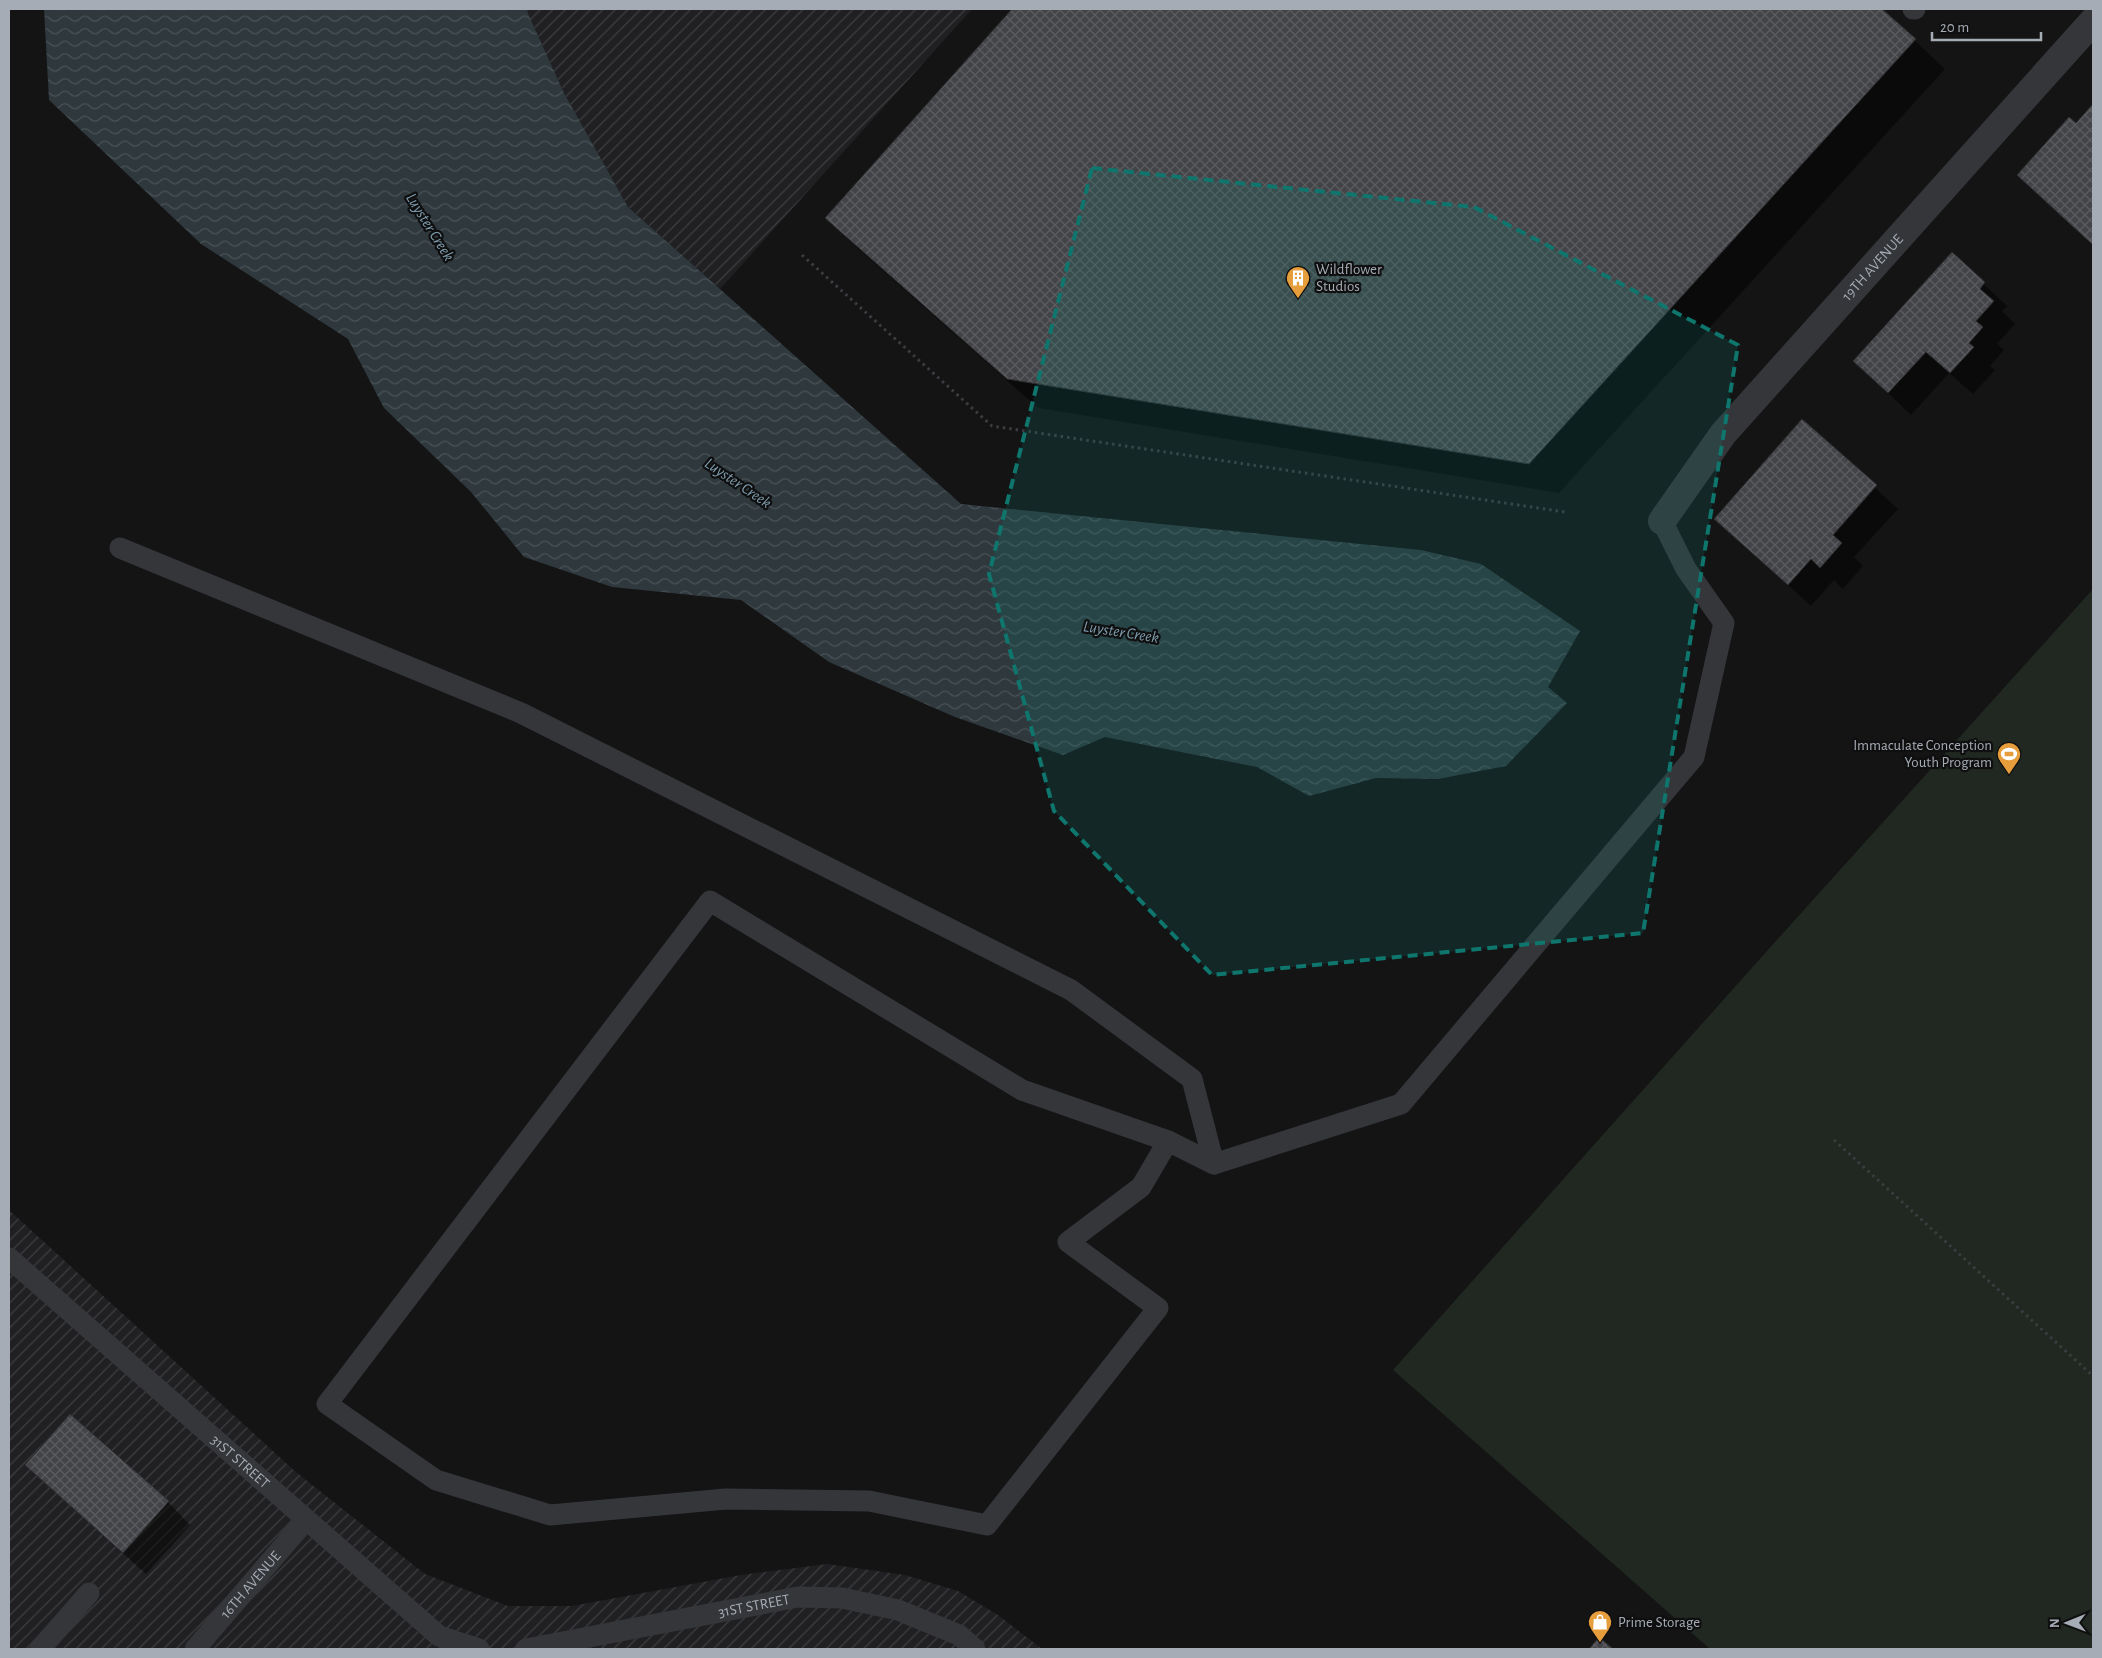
<svg xmlns="http://www.w3.org/2000/svg" width="2102" height="1658" font-family="'Alegreya Sans',sans-serif">
	<defs>
		<pattern id="industrial-furrows" width="10" height="10" patternUnits="userSpaceOnUse" patternTransform="scale(1.25)"><rect width="10" height="10" fill="#202022"/><path d="M-1 1l2-2M0 10L10 0M9 11l2-2" fill="none" stroke="#3d3e40"/></pattern>
		<pattern id="water-waves" width="16" height="10" patternUnits="userSpaceOnUse" patternTransform="scale(1.25)"><rect width="16" height="10" fill="#2e383d"/><path d="M0 5q4-4 8 0t8 0" fill="none" stroke="#495257"/></pattern>
		<pattern id="building-cross-hatch" width="8" height="8" patternUnits="userSpaceOnUse" patternTransform="scale(1.25)"><rect width="8" height="8" fill="#434448"/><path d="M0 0l8 8M0 8l8-8" fill="none" stroke="#5b5c60"/></pattern>
	</defs>
	<rect width="100%" height="100%" fill="#141415"/>
	<g fill="url(#industrial-furrows)">
		<path d="M526 9H972L720 289 628 207 564 93Z"/>
		<path d="M9 1210 297 1473 425 1574 508 1606H572L741 1575 827 1564 905 1575 958 1591 998 1615 1042 1649H9Z"/>
	</g>
	<path fill="#202821" d="M2093 589V1649H1710L1393 1370 1758 961Z"/>
	<path fill="url(#water-waves)" d="M44 9H526L564 93 628 207 961 504 1421 550 1481 564 1580 631 1548 687 1567 703 1506 766 1438 779 1376 778 1309 796 1257 767 1105 737 1063 755 955 717 829 662 741 600 612 587 524 557 471 492 384 408 348 339 201 244 49 100Z"/>
	<g fill="#0007">
		<path d="M1014 9H1484L1487 12 1490 9H1881L1945 69 1559 493 1038 408 856 247 827 218Z"/>
		<path d="M2093 106V246L2019 175 2076 125Z"/>
		<path d="M1952 254 2007 306 2002 311 2015 324 1997 344 2004 350 1990 366 1995 370 1973 394 1949 373 1911 415 1855 361Z"/>
		<path d="M1802 421 1898 509 1854 557 1863 566 1843 589 1834 580 1811 606 1716 519Z"/>
		<path d="M26 1465 168 1502 190 1525 146 1574Z"/>
	</g>
	<g fill="url(#building-cross-hatch)" stroke="#2e2e31">
		<path d="M1012 9H1882L1916 39 1529 464 1007 379 825 218Z"/>
		<path d="M2093 104V245L2017 175 2069 117 2076 123Z"/>
		<path d="M1952 252 1985 282 1980 289 1994 301 1976 321 1983 327 1969 343 1974 347 1950 373 1926 352 1888 393 1853 361Z"/>
		<path d="M1802 419 1877 485 1833 535 1842 543 1820 568 1811 559 1788 585 1714 519Z"/>
		<path d="M70 1414 169 1501 123 1553 25 1465Z"/>
		<path d="M1599 1637 1613 1649H1589Z"/>
	</g>
	<g fill="none" stroke-linecap="round" stroke-linejoin="round">
		<g stroke="#3b3d41" stroke-width="3" stroke-dasharray="2.5 4" stroke-linecap="butt">
			<path d="M802 255 992 426 1565 512"/>
			<path d="M1834 1140 2093 1376"/>
		</g>
		<g stroke="#35363a" stroke-width="21">
			<path d="M1913 9H1915"/>
			<path d="M120 548 521 713 1071 990 1192 1079 1214 1164"/>
			<path d="M710 901 1022 1090 1168 1141 1141 1187 1068 1242 1158 1308 987 1525 869 1501 726 1499 550 1515 436 1480 327 1404Z"/>
			<path d="M1168 1141 1214 1164 1401 1104 1694 757 1724 623 1686 569 1662 521"/>
			<path id="s1" d="M9 1258 439 1636 479 1649"/>
			<path d="M40 1649 89 1593"/>
			<path id="s2" d="M195 1649 306 1520"/>
			<path id="s3" d="M526 1649 798 1597 842 1598 898 1610 959 1635 975 1649"/>
		</g>
		<path stroke="#35363a" stroke-width="28" id="s4" d="M1662 521 1723 434 2093 21"/>
	</g>
	<path fill="#0f766e" fill-opacity="0.2" stroke="#0f766e" stroke-width="4" stroke-dasharray="10 6" stroke-linejoin="round" d="M1092 168 1474 207 1738 345 1643 933 1212 975 1054 811 989 574Z"/>
	<defs>
		<g id="building-pin" transform="scale(1.25)"><path d="M0 17L-7.5 6A9.5 9.5 0 1 1 7.5 6Z" fill="#e69d3c" stroke="#0f0f10"/><path d="M-4-6H4V6H1V3H-1V6H-4ZM-2.5-4.3h1.7v1.8h-1.7ZM.8-4.3h1.7v1.8H.8ZM-2.5-1h1.7V.8h-1.7ZM.8-1h1.7V.8H.8Z" fill="#fff"/></g>
		<g id="stadium-pin" transform="scale(1.25)"><path d="M0 17L-7.5 6A9.5 9.5 0 1 1 7.5 6Z" fill="#e69d3c" stroke="#0f0f10"/><path d="M0-5a6.5 5 0 1 0 0 10a6.5 5 0 1 0 0-10ZM-3.5-1.8h7v3.6h-7Z" fill="#fff"/></g>
		<g id="shop-pin" transform="scale(1.25)"><path d="M0 17L-7.5 6A9.5 9.5 0 1 1 7.5 6Z" fill="#e69d3c" stroke="#0f0f10"/><path d="M-5-2.5h2.3a2.7 3.5 0 0 1 5.4 0H5L5.5 6h-11ZM-1.5-2.5h3a1.5 2.3 0 0 0-3 0Z" fill="#fff"/></g>
	</defs>
	<g fill-rule="evenodd">
		<use href="#building-pin" x="1298" y="278"/>
		<use href="#stadium-pin" x="2009" y="754"/>
		<use href="#shop-pin" x="1600" y="1622"/>
	</g>
	<g text-anchor="middle" dominant-baseline="central" stroke-width="4.5" stroke-linejoin="round" paint-order="stroke">
		<g font-size="15" fill="#a6acb5" stroke="#0f0f10">
			<text stroke="none"><textPath href="#s4" startOffset="330">19TH AVENUE</textPath></text>
			<text stroke="none"><textPath href="#s1" startOffset="308">31ST STREET</textPath></text>
			<text stroke="none"><textPath href="#s2" startOffset="85">16TH AVENUE</textPath></text>
			<text stroke="none"><textPath href="#s3" startOffset="232">31ST STREET</textPath></text>
		</g>
		<g font-size="15" fill="#a6acb5" stroke="#0f0f10" text-anchor="start">
			<text x="1316" y="269">Wildflower<tspan x="1316" dy="17">Studios</tspan></text>
			<text x="1992" y="745" text-anchor="end">Immaculate Conception<tspan x="1992" dy="17">Youth Program</tspan></text>
			<text x="1618" y="1622">Prime Storage</text>
		</g>
		<g font-size="16" font-style="italic" fill="#7f9dae" stroke="#0f0f10">
			<text transform="translate(430 227) rotate(58)">Luyster Creek</text>
			<text transform="translate(738 483) rotate(34)">Luyster Creek</text>
			<text transform="translate(1121 632) rotate(9)">Luyster Creek</text>
		</g>
	</g>
	<rect width="2102" height="1658" fill="none" stroke="#a6acb5" stroke-width="20"/>
	<g transform="translate(2067 1623) rotate(269)" stroke="#0f0f10" stroke-width="4" paint-order="stroke">
	<path d="M0-4L9 19L0 12L-9 19Z" fill="#a6acb5"/>
	<text y="-8" font-size="14" font-weight="bold" text-anchor="middle" fill="#a6acb5">N</text>
	</g>
	<path d="M1932 32v8h109v-8" fill="none" stroke="#a6acb5" stroke-width="2.5"/>
	<text x="1940" y="32" font-size="15" fill="#a6acb5" stroke="#0f0f10" stroke-width="4" paint-order="stroke">20 m</text>
</svg>
